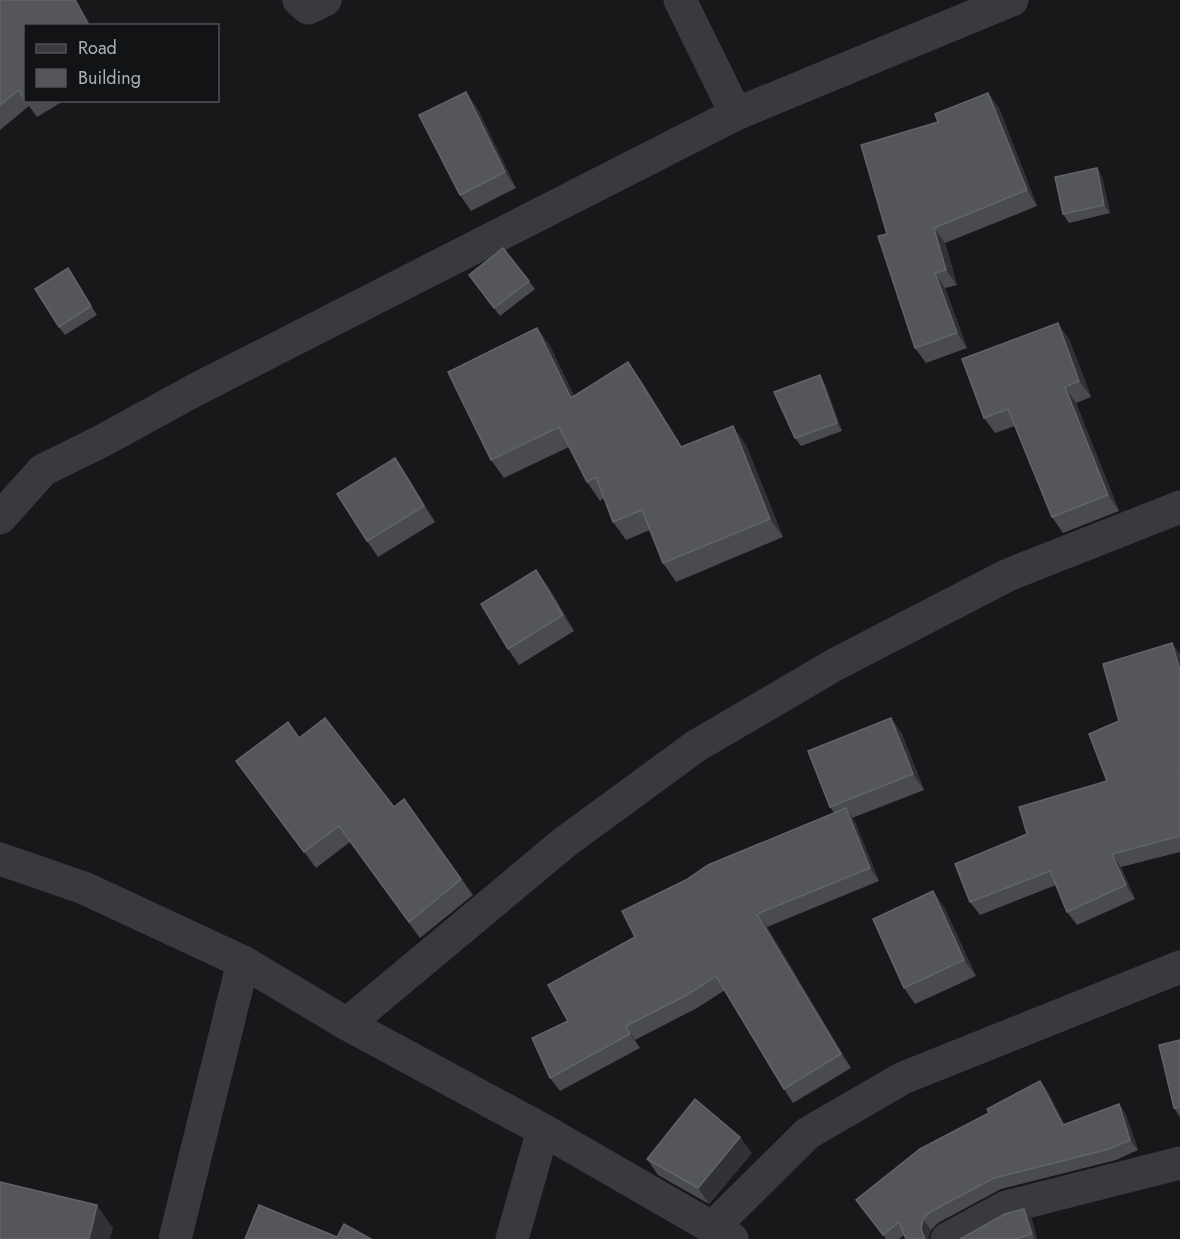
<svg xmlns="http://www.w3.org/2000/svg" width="1180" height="1239" font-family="Jost,sans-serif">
	<rect width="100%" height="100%" fill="#18181a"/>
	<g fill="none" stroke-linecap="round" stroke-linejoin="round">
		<g stroke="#393a3f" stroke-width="33">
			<path d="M299 0 308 8 325 0"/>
			<path d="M680 0 736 114"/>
			<path d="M0 518 43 470 100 442 195 390 736 114 1012 0"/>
			<path d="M0 859 84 888 243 962 347 1024 543 1130 732 1239"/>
			<path d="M347 1024 565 842 696 746 836 664 1008 575 1180 507"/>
			<path d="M713 1227 808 1133 903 1078 1180 967"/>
			<path d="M175 1239 243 962"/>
			<path d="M512 1239 543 1130"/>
			<path d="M947 1239 1006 1207 1180 1163"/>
		</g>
	</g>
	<g fill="#494b4f">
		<path d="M0 0H76L91 26H26V100H65L37 117 29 106 0 130Z"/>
		<path d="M988 93 999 108 1037 206 945 243 957 285 945 288 967 348 926 363 915 348 887 234 938 122Z"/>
		<path d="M477 108 516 188 471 211 460 195Z"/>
		<path d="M1097 168 1102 177 1110 213 1069 223 1063 214Z"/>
		<path d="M469 275 529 281 535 289 500 316Z"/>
		<path d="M73 277 97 315 65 335 59 327Z"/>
		<path d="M537 328 550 346 574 396 641 380 682 447 746 445 783 537 676 582 663 563 650 530 626 540 613 522 604 498 600 501 587 482 569 447 504 478 491 460Z"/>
		<path d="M1069 339 1091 397 1076 403 1119 511 1063 533 1052 517 1015 426 995 433 984 418Z"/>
		<path d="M825 384 842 431 801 446 795 438Z"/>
		<path d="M395 458 406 474 435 522 378 557 367 541Z"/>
		<path d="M548 586 574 631 519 665 508 649Z"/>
		<path d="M1172 643 1180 655V852L1121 867 1135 899 1077 925 1067 912 1056 885 980 915 970 902 1027 834 1107 781 1119 721Z"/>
		<path d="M891 718 902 734 924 790 852 818 855 822 879 881 767 927 851 1068 793 1103 784 1089 725 990 697 1008 635 1040 640 1048 560 1091 550 1078 568 1021 635 937 834 813 830 807Z"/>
		<path d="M299 738 394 807 404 799 473 895 420 938 350 842 316 868 236 761Z"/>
		<path d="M944 907 976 976 915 1004 904 988Z"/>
		<path d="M1180 1040V1117L1174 1108Z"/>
		<path d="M1040 1081 1048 1092 1064 1124 1119 1104 1126 1115 1138 1150 1116 1160 1001 1189 938 1223 931 1230 928 1239H906L904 1235 899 1239H886L856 1200Z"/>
		<path d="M752 1153 709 1204 658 1175 647 1159Z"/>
		<path d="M1024 1209 1032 1220 1037 1239H960Z"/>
	</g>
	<g fill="#313235">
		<path d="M75 0H76L91 26H89Z"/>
		<path d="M466 92 477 108 516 188 505 172Z"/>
		<path d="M988 93 999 108 1037 206 1027 190Z"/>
		<path d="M1097 168 1102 177 1110 213 1104 205Z"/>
		<path d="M934 228 945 243 957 285 946 270Z"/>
		<path d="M935 273 945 288 967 348 957 333Z"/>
		<path d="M1058 323 1069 339 1091 397 1079 381Z"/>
		<path d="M537 328 550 346 584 416 571 398Z"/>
		<path d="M628 362 641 380 694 466 681 447Z"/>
		<path d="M820 375 825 384 842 431 837 423Z"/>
		<path d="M1065 387 1076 403 1119 511 1108 495Z"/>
		<path d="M733 426 746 445 783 537 770 519Z"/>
		<path d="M395 458 406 474 435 522 424 506Z"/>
		<path d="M536 570 548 586 574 631 563 615Z"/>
		<path d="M1172 643 1180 655V671Z"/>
		<path d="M891 718 902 734 924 790 913 774Z"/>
		<path d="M846 808 855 822 879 881 870 868Z"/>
		<path d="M1112 854 1121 867 1135 899 1126 885Z"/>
		<path d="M933 891 944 907 976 976 964 960Z"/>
		<path d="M757 914 767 927 851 1068 841 1054Z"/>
		<path d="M626 1026 635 1040 640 1048 630 1034Z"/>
		<path d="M1040 1081 1048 1092 1070 1135 1063 1125Z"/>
		<path d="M1119 1104 1126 1115 1138 1150 1130 1140Z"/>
		<path d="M740 1137 752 1153 709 1204 698 1188Z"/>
		<path d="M97 1205 113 1228 110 1239H89Z"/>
		<path d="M1024 1209 1032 1220 1037 1239H1035L1032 1234Z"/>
		<path d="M923 1219 931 1230 928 1239H924L921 1229Z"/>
	</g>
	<g fill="#54565a" stroke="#616469" stroke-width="1.5">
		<path d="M0 0H75L89 26H26V100H28L26 102 19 90 0 105Z"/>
		<path d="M466 92 505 172 460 195 419 115Z"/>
		<path d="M988 93 1027 190 934 228 946 270 935 273 957 333 915 348 878 236 887 234 861 145 938 122 935 114Z"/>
		<path d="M1097 168 1104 205 1063 214 1055 177Z"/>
		<path d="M503 248 529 281 494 308 469 275Z"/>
		<path d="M68 268 91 306 59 327 35 289Z"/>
		<path d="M1058 323 1079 381 1065 387 1108 495 1052 517 1008 409 984 418 962 359Z"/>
		<path d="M537 328 571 398 628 362 681 447 733 426 770 519 663 563 642 510 613 522 596 477 587 482 559 427 491 460 448 372Z"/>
		<path d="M820 375 837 423 795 438 774 392Z"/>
		<path d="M395 458 424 506 367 541 337 494Z"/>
		<path d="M536 570 563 615 508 649 481 604Z"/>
		<path d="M1172 643 1180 671V772H1178L1180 778V836L1112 854 1126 885 1067 912 1050 871 970 902 955 864 1027 834 1019 807 1107 781 1089 734 1119 721 1103 664Z"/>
		<path d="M325 718 394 807 404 799 461 879 409 922 339 826 304 852 236 761 288 722 299 738Z"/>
		<path d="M891 718 913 774 830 807 808 751Z"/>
		<path d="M846 808 870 868 757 914 841 1054 784 1089 716 976 687 995 626 1026 630 1034 550 1078 532 1038 568 1021 548 985 635 937 622 911 686 880 708 865Z"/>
		<path d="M933 891 964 960 904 988 873 919Z"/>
		<path d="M1180 1040V1107L1174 1108 1159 1045Z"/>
		<path d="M1040 1081 1063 1125 1119 1104 1130 1140 1109 1149 994 1178 930 1212 923 1219 921 1229 925 1239H906L899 1222 883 1235 856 1200 920 1149 989 1113 987 1109Z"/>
		<path d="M695 1099 740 1137 698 1188 647 1159Z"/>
		<path d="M0 1182 97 1205 89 1239H0Z"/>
		<path d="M259 1205 337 1237 344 1224 371 1239H245Z"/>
		<path d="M1024 1209 1032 1234 1016 1239H960L1005 1214Z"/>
	</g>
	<rect x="24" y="24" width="195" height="78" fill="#121315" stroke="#4f5257" stroke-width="1.5"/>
	<rect x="36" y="44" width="30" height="9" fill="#393a3f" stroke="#4f5257" stroke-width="1.5"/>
	<text x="78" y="54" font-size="18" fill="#aab0b9">Road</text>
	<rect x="36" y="69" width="30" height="18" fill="#54565a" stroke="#4f5257" stroke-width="1.5"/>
	<text x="78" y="84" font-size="18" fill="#aab0b9">Building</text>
</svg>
